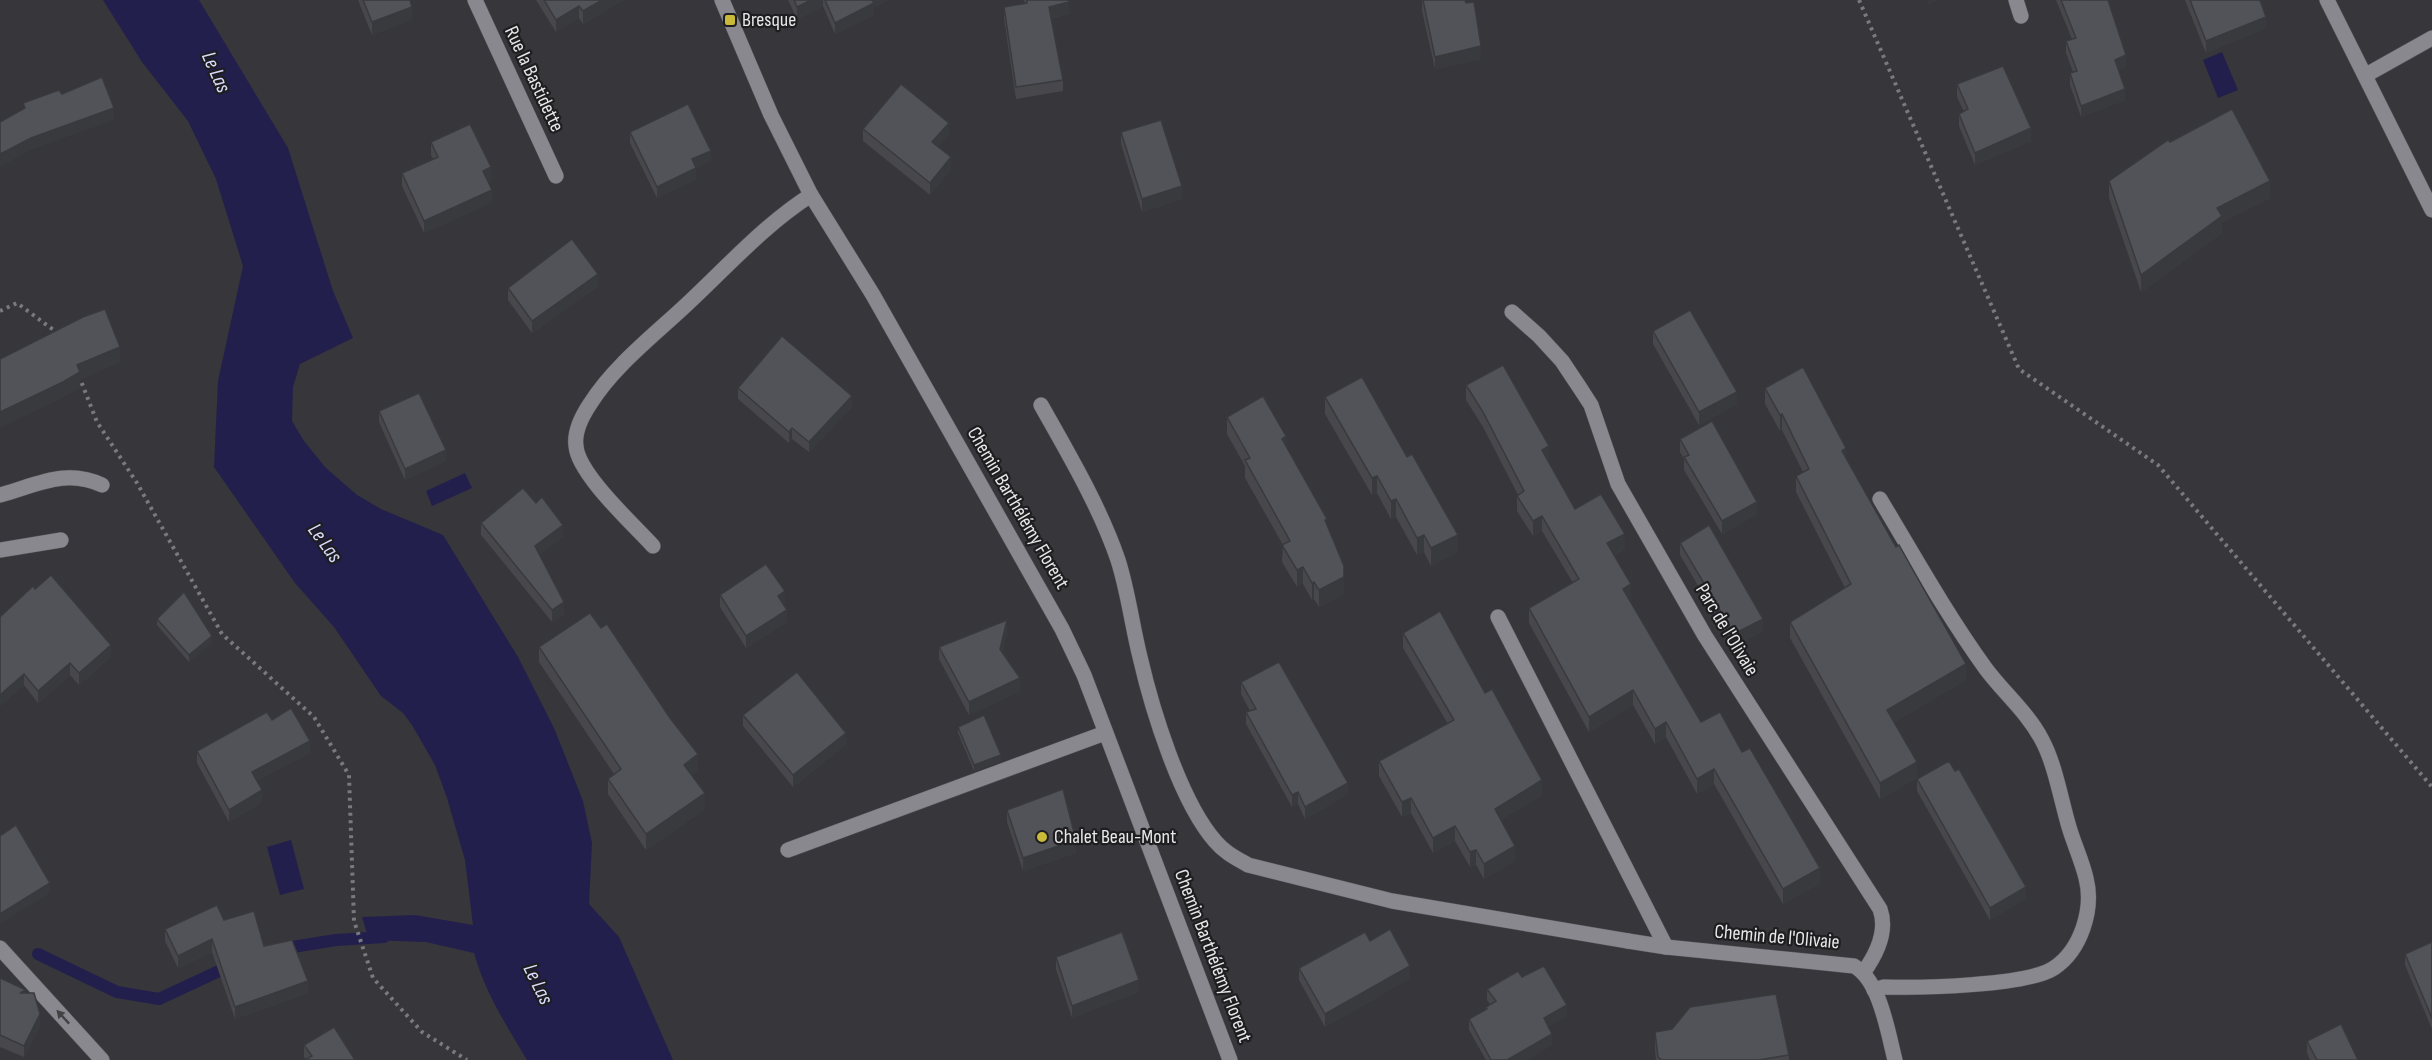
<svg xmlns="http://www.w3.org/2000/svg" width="2432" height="1060" font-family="'Sofia Sans Condensed',sans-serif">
	<rect width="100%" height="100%" fill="#36363b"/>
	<g fill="#221f4d">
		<path d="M103 0H199L288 148 333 291 353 338 300 364 293 387 292 421 304 441 325 467 357 495 381 509 443 535 518 657 554 728 583 801 592 843 589 904 619 937 673 1060H527C506 1025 485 992 474 953L426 942 369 940 362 917 415 915 473 925 465 860 447 798 435 765 412 725 403 713 381 696 334 627 295 583 214 467 218 381 243 266 216 179 188 121 142 62Z"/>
		<path d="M2222 52 2238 90 2218 98 2203 60Z"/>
		<path d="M465 473 472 488 432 506 426 491Z"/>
		<path d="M291 840 304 889 280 895 267 847Z"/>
	</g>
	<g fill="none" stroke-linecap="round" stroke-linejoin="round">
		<g stroke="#221f4d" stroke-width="12">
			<path d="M280 949 336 940 384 937"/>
			<path d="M38 954 117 992 159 999 232 965"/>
		</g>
		<g stroke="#525356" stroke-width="16">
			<g id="service">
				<path d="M2016 0 2021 16"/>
				<path d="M2366 75 2432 38"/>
				<path d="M1512 312 1539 336 1562 361 1580 388 1591 405 1618 484 1705 636 1880 909C1888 931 1876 955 1863 973"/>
				<path d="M1041 405C1068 453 1100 507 1118 560 1128 591 1132 625 1140 657 1152 709 1180 801 1215 841 1224 852 1236 858 1248 865L1392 901 1628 941"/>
				<path d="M0 495C37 485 65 468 102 485"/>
				<path d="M653 546C633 524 578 474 576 446 574 432 582 416 590 404 614 366 653 336 685 306 726 268 764 225 811 195"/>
				<path d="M0 550 61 540"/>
				<path d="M1498 617 1666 947"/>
				<path d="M788 850 1105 733"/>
				<path d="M1874 990 1884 987C1919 988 2027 986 2054 968 2081 950 2094 909 2086 878 2082 861 2074 844 2069 827 2061 800 2055 764 2042 740 2028 713 2004 693 1986 669 1947 615 1914 556 1880 499"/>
			</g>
		</g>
		<g stroke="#525356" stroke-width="16">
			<g id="minor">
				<path d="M475 0 556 176"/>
				<path d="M1628 941 1666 947 1854 966C1880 980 1888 1033 1895 1060"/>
				<path d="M0 948 102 1060"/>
			</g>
		</g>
		<g stroke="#525356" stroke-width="16">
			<g id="tertiary">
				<path d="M722 0 771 115 811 195 873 295 1062 629 1084 675 1230 1060"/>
				<path d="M2327 0 2432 210"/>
			</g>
		</g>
		<g stroke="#7a7a7e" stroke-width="4" stroke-dasharray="3 4.5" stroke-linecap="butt">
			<path d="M1859 0 2019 369 2158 465 2432 787"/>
			<path d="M0 311 17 303 59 334"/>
			<path d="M79 376 97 422 137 483 222 634 314 717 349 775 354 921 373 978 422 1032 467 1060"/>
		</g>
		<use href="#service" stroke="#88888e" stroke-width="15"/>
		<use href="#minor" stroke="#88888e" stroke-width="15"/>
		<use href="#tertiary" stroke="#88888e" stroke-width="15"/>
	</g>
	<g fill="#47474c">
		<path d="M358 0H410L412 19 372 35Z"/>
		<path d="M536 0H623L583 24 579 18 556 32Z"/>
		<path d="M788 0H889L874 7V15L835 34 823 6 797 19Z"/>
		<path d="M1024 0H1068L1069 14 1051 18 1063 80V91L1016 99 1004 19V7L1025 3Z"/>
		<path d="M1422 0 1481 59 1435 69 1422 11Z"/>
		<path d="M2056 0H2108L2126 67 2119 70 2125 100 2081 117 2070 85V73L2073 72 2066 53V41L2072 39Z"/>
		<path d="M2185 0H2260L2266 28 2206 53Z"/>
		<path d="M1957 84 2031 141 1975 165 1959 126V114L1964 112 1957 97Z"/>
		<path d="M863 129 949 135 938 147 951 169 930 195 863 141Z"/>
		<path d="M630 132 711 161 696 168V179L657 198 630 143Z"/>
		<path d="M1121 132 1182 199 1142 212 1121 144Z"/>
		<path d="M431 142 491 180 488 181 492 202 424 233 402 186V173L433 159 431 155Z"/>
		<path d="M2170 142 2270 198 2222 222V233L2141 292 2109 198V181Z"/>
		<path d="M598 286 532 333 508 300V288Z"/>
		<path d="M1653 331 1737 404 1699 425 1653 344Z"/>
		<path d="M1466 385 1549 461H1548L1575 509 1625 549 1614 555 1631 599 1629 600 1701 722 1742 752 1820 883 1783 904 1714 784 1697 794 1666 737 1655 744 1633 705 1589 732 1529 623V608L1573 583 1542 531 1533 536 1517 511V496L1518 495 1483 427 1466 400Z"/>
		<path d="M738 388 852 407 809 452 792 439 789 443 738 399Z"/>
		<path d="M1765 388 1846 459 1966 680 1894 722 1917 778 1880 799 1790 638V622L1845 588 1796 492V476L1803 472 1782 430 1780 431 1765 404Z"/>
		<path d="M1325 397 1458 552 1431 566 1424 552 1417 555 1396 517 1391 519 1377 493 1372 495 1325 414Z"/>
		<path d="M379 411 446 461 405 480 379 422Z"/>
		<path d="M1227 417 1286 446 1327 525 1344 594 1319 607 1314 599 1312 600 1303 584 1297 587 1282 562 1283 545 1245 478V466L1227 434Z"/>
		<path d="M1680 439 1757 514 1722 534 1684 470V459L1680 452Z"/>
		<path d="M481 523 563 537 539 555 564 614 552 622 481 535Z"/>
		<path d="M1680 543 1763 631 1734 647 1680 555Z"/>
		<path d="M35 589 111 656 79 685 70 675 38 703 24 685 0 706Z"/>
		<path d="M720 595 785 603 784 604 787 622 746 648 720 607Z"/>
		<path d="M157 619 212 642 189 662 157 625Z"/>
		<path d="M1007 632 1002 652 1020 691 969 715 939 659V647Z"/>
		<path d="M1403 633 1542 795 1501 820 1515 861 1484 879 1476 865 1470 867 1455 841 1433 853 1411 813 1402 817 1379 776V761L1448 724 1403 648Z"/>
		<path d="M539 647 698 770 691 775 705 809 646 850 608 794V779L614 774 539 662Z"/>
		<path d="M1241 682 1348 794 1305 819 1298 804 1292 807 1246 724V712L1250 711 1241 694Z"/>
		<path d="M743 715 846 744 793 787 743 726Z"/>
		<path d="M272 720 310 753 257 781 262 802 229 822 197 763V751Z"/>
		<path d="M958 727 1001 761 974 771 958 733Z"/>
		<path d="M1917 779 2026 898 1990 920 1917 791Z"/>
		<path d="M1007 810 1076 853 1023 871 1007 822Z"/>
		<path d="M224 920 264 946 308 993 235 1019 212 952 178 968 165 941V929Z"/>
		<path d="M1370 941 1410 978 1325 1027 1299 980V968Z"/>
		<path d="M2432 942V1029L2405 965V954Z"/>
		<path d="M1056 957 1139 992 1072 1018 1056 969Z"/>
		<path d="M1522 977 1567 1016 1548 1026 1552 1045 1526 1060H1486L1469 1030V1019L1486 1010V1007L1490 1004 1487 1000V989Z"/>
		<path d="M0 978 26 993 40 1026 24 1057 0 1047Z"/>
		<path d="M1655 1032 1789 1055V1060H1656L1655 1050Z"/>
		<path d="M2307 1041 2358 1060H2310L2307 1053Z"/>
		<path d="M304 1045 355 1060 306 1059 304 1057Z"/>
	</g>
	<g fill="#393a3e">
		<path d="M602 0H623L583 24V11Z"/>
		<path d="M811 0H823V6L797 19V7Z"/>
		<path d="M870 0H889L874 7V15L835 34V23Z"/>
		<path d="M1928 0H1940L1928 5Z"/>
		<path d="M1069 2V14L1049 18V7Z"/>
		<path d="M579 6V18L556 32V20Z"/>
		<path d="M412 7V19L372 35V22Z"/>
		<path d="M2266 17V28L2206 53V41Z"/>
		<path d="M1481 46V59L1435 69V57Z"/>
		<path d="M2126 55V67L2115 72V60Z"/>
		<path d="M2125 89V100L2081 117V106Z"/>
		<path d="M114 108V120L31 150 0 167V154L31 138Z"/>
		<path d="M949 123V135L932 155V142Z"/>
		<path d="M2031 128V141L1975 165V153Z"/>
		<path d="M711 151V161L692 170V159Z"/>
		<path d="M951 157V169L930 195V183Z"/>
		<path d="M491 167V180L483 184V171Z"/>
		<path d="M696 168V179L657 198V187Z"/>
		<path d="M2270 181V198L2222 222V233L2141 292V275L2217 208Z"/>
		<path d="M1182 186V199L1142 212V199Z"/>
		<path d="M492 190V202L424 233V221Z"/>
		<path d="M598 274V286L532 333V321Z"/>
		<path d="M120 347V363L80 380V388L63 398 0 428V412L77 365Z"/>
		<path d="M1737 392V404L1699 425V412Z"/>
		<path d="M852 396V407L809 452V442Z"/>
		<path d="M1782 414V430L1780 431V415Z"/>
		<path d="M792 428V439L789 443V432Z"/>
		<path d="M1286 436V453L1282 439Z"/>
		<path d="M1549 446V461L1542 465V450Z"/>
		<path d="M1846 448V464L1842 451Z"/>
		<path d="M446 450V461L405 480V469Z"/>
		<path d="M1377 476V493L1372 495V478Z"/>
		<path d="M1396 499V517L1391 519V501Z"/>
		<path d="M1757 502V514L1722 534V521Z"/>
		<path d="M1542 516V531L1533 536V521Z"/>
		<path d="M563 525V537L535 559V546Z"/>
		<path d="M1625 534V549L1607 558V543Z"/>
		<path d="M1424 535V552L1417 555V538Z"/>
		<path d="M1458 535V552L1431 566V548Z"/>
		<path d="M1303 567V584L1297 587V570Z"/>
		<path d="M1344 577V594L1319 607V590Z"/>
		<path d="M1314 582V599L1312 600V583Z"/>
		<path d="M1631 584V599L1623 604V589Z"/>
		<path d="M785 591V603L778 608V596Z"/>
		<path d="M564 602V614L552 622V610Z"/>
		<path d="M787 610V622L746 648V636Z"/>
		<path d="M1763 619V631L1734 647V634Z"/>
		<path d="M1007 620V632L1000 661V649Z"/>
		<path d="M212 636V642L189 662V655Z"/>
		<path d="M111 645V656L79 685V673Z"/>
		<path d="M70 663V675L38 703V691Z"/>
		<path d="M1966 664V680L1887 726V710Z"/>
		<path d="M24 674V685L0 706V695Z"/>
		<path d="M1020 678V691L969 715V702Z"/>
		<path d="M1633 690V705L1589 732V717Z"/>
		<path d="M1666 722V737L1655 744V729Z"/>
		<path d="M846 733V744L793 787V775Z"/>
		<path d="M310 741V753L252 784V772Z"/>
		<path d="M698 754V770L684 781V765Z"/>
		<path d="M1001 755V761L974 771V765Z"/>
		<path d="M1917 762V778L1880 799V783Z"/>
		<path d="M1714 769V784L1697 794V779Z"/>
		<path d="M1542 780V795L1495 824V809Z"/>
		<path d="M1348 783V794L1305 819V807Z"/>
		<path d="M262 790V802L229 822V810Z"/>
		<path d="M1298 792V804L1292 807V795Z"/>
		<path d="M705 793V809L646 850V834Z"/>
		<path d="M1411 798V813L1402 817V802Z"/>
		<path d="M1455 826V841L1433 853V838Z"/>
		<path d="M1076 840V853L1023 871V858Z"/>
		<path d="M1515 846V861L1484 879V864Z"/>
		<path d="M1476 850V865L1470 867V852Z"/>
		<path d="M1820 868V883L1783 904V889Z"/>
		<path d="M50 883V893L0 924V914Z"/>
		<path d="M2026 887V898L1990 920V908Z"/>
		<path d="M212 939V952L178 968V956Z"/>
		<path d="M1410 966V978L1325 1027V1014Z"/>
		<path d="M1139 980V992L1072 1018V1006Z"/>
		<path d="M308 981V993L235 1019V1007Z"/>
		<path d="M1567 1005V1016L1544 1028V1018Z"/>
		<path d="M40 1014V1026L24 1057V1046Z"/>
		<path d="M1552 1034V1045L1526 1060H1507Z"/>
	</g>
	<g fill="#525358" stroke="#393a3e" stroke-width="1.5">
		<path d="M363 0H410L412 7 372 22Z"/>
		<path d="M544 0H602L583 11 579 6 556 20Z"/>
		<path d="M794 0H811L797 7Z"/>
		<path d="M825 0H872L874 3 835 23Z"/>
		<path d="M1027 0H1068L1069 2 1049 7 1063 80 1016 87 1004 7 1027 3Z"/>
		<path d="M1423 0H1465L1466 3 1474 2 1481 46 1435 57Z"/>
		<path d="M2061 0H2108L2126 55 2115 60 2125 89 2081 106 2070 73 2077 71 2066 41 2076 38Z"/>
		<path d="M2190 0H2260L2266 17 2206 41Z"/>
		<path d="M2003 66 2031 128 1975 153 1959 114 1968 109 1957 84Z"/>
		<path d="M102 77 114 108 31 138 0 154V122L25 108 23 103 59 90 62 94Z"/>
		<path d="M901 84 949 123 932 142 951 157 930 183 863 129Z"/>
		<path d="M688 104 711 151 692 159 696 168 657 187 630 132Z"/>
		<path d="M2232 109 2270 181 2217 208 2222 216 2141 275 2109 181 2168 140 2170 142Z"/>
		<path d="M1161 120 1182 186 1142 199 1121 132Z"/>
		<path d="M470 124 491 167 483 171 492 190 424 221 402 173 438 157 431 142Z"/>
		<path d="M572 239 598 274 532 321 508 288Z"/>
		<path d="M105 309 120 347 77 365 80 372 63 382 0 412V359L83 317Z"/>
		<path d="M1690 310 1737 392 1699 412 1653 331Z"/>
		<path d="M782 336 852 396 809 442 792 428 789 432 738 388Z"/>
		<path d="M1503 365 1549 446 1542 450 1575 509 1601 494 1625 534 1607 543 1631 584 1623 589 1701 722 1720 712 1742 752 1750 748 1820 868 1783 889 1714 769 1697 779 1666 722 1655 729 1633 690 1589 717 1529 608 1579 579 1542 516 1533 521 1517 496 1524 491 1483 412 1466 385Z"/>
		<path d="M1803 367 1846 448 1842 451 1896 547 1899 545 1966 664 1887 710 1917 762 1880 783 1790 622 1851 584 1796 476 1809 469 1782 414 1780 415 1765 388Z"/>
		<path d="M1362 377 1407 457 1412 454 1458 535 1431 548 1424 535 1417 538 1396 499 1391 501 1377 476 1372 478 1325 397Z"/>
		<path d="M419 393 446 450 405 469 379 411Z"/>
		<path d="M1263 396 1286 436 1282 439 1327 519 1325 520 1344 566V577L1319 590 1314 582 1312 583 1303 567 1297 570 1282 545 1290 541 1245 460 1250 458 1227 417Z"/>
		<path d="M1712 421 1757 502 1722 521 1684 457 1689 455 1680 439Z"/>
		<path d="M523 488 536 503 542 497 563 525 535 546 564 602 552 610 481 523Z"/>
		<path d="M1709 525 1763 619 1734 634 1680 543Z"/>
		<path d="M766 564 785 591 778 596 787 610 746 636 720 595Z"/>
		<path d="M51 575 111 645 79 673 70 663 38 691 24 674 0 695V617L33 586 35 589Z"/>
		<path d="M184 592 212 636 189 655 157 619Z"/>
		<path d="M1440 611 1485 693 1492 689 1542 780 1495 809 1515 846 1484 864 1476 850 1470 852 1455 826 1433 838 1411 798 1402 802 1379 761 1454 720 1403 633Z"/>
		<path d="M590 613 601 628 607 624 670 718 698 754 684 765 705 793 646 834 608 779 621 769 539 647Z"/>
		<path d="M1007 620 1000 649 1020 678 969 702 939 647Z"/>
		<path d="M1279 662 1348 783 1305 807 1298 792 1292 795 1246 712 1256 709 1241 682Z"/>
		<path d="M797 672 846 733 793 775 743 715Z"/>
		<path d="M291 708 310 741 252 772 262 790 229 810 197 751 267 712 272 720Z"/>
		<path d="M984 715 1001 755 974 765 958 727Z"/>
		<path d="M1949 761 1955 771 1959 769 2026 887 1990 908 1917 779Z"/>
		<path d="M1063 789 1076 840 1023 858 1007 810Z"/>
		<path d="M16 825 50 883 0 914V836Z"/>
		<path d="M217 905 224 920 254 911 264 946 292 940 308 981 235 1007 212 939 178 956 165 929Z"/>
		<path d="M1390 929 1410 966 1325 1014 1299 968 1365 932 1370 941Z"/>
		<path d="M1122 932 1139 980 1072 1006 1056 957Z"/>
		<path d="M2432 942V1018L2405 954Z"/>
		<path d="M1544 966 1567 1005 1544 1018 1552 1034 1507 1060H1491L1469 1019 1487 1009 1486 1007 1496 1001 1487 989 1518 971 1522 977Z"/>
		<path d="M0 978 26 990 20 993H34L40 1014 24 1046 0 1035Z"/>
		<path d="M1776 994 1789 1055 1758 1060H1662L1658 1057 1655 1032 1672 1029 1690 1007Z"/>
		<path d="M2341 1024 2358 1060H2317L2307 1041Z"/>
		<path d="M334 1027 355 1060H305L312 1056 304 1045Z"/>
	</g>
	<defs><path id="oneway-solid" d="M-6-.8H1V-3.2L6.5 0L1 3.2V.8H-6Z" transform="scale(1.5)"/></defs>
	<use fill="#434346" href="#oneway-solid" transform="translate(63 1017) rotate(-133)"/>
	<g fill="#caba3a" stroke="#1e1e20" stroke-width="2">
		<rect x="724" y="14" width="12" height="12" rx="3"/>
		<circle cx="1042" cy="837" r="6"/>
	</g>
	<g text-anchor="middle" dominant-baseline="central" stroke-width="4.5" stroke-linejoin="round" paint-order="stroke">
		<g font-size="20" fill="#e8e8eb" stroke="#1e1e20" text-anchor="start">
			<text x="742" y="20">Bresque</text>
			<text x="1054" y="837">Chalet Beau-Mont</text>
		</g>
		<g font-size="20" fill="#e8e8eb" stroke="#1e1e20">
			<text transform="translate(534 79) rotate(65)">Rue la Bastidette</text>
			<text transform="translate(1018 508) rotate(60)">Chemin Barthélémy Florent</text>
			<text transform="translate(1727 630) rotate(59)">Parc de l'Olivaie</text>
			<text transform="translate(1777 937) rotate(5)">Chemin de l'Olivaie</text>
			<text transform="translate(1213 956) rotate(69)">Chemin Barthélémy Florent</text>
		</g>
		<g font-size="21" font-style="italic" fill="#d9dbfc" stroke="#1e1e20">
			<text transform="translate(216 72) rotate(66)">Le Las</text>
			<text transform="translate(325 543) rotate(54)">Le Las</text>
			<text transform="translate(538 984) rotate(64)">Le Las</text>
		</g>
	</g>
</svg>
